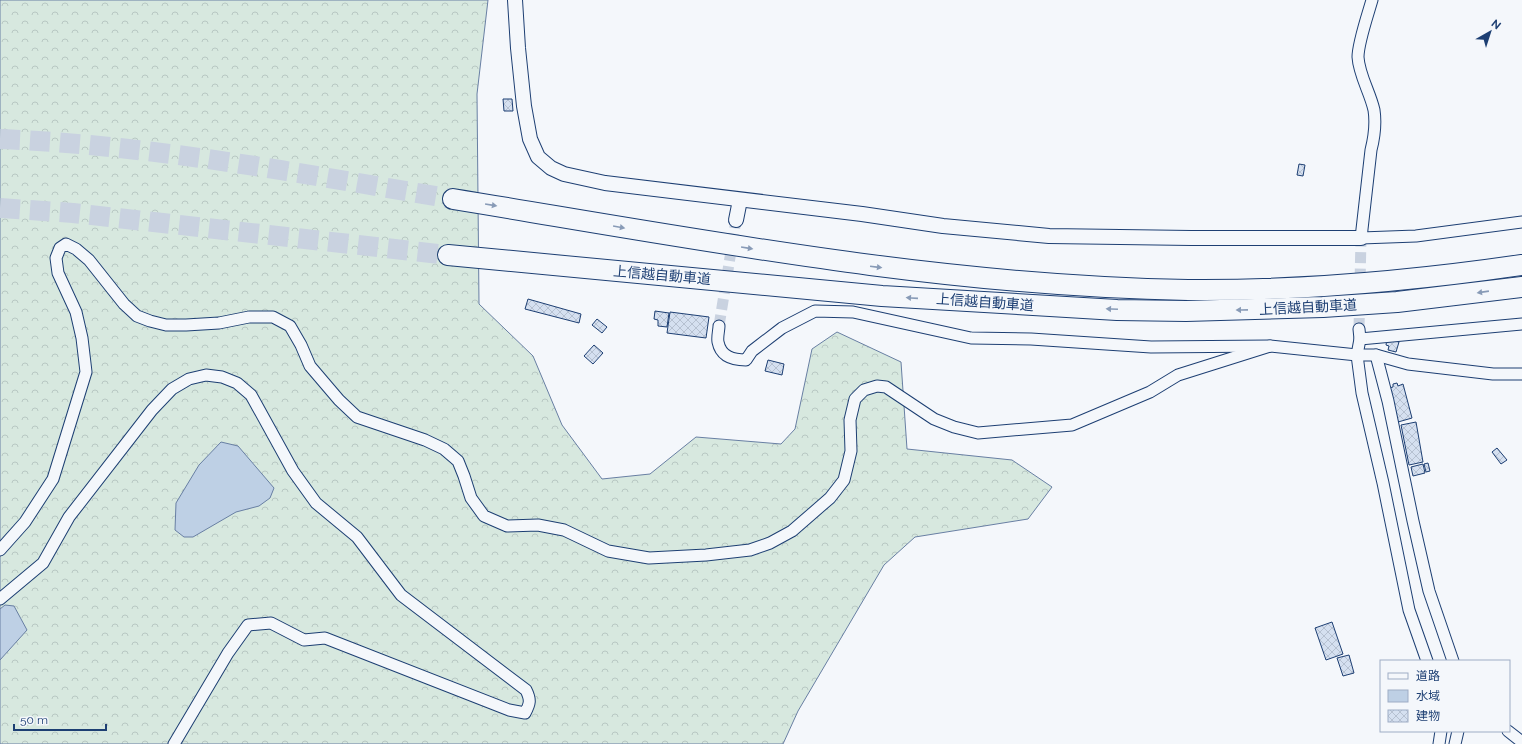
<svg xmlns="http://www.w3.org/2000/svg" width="1522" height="744" font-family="Raleway,'Noto Sans JP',sans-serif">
	<defs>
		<pattern id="forest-crowns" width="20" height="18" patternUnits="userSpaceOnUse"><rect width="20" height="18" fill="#d7e8df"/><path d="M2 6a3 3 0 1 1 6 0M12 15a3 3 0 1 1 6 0" fill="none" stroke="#b8c8c3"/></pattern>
		<pattern id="building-cross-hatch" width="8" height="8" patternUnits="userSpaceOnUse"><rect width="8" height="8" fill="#d5e0f0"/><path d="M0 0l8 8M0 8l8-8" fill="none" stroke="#b6c1d1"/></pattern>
	</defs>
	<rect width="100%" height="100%" fill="#f4f7fb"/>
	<path fill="url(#forest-crowns)" stroke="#687fa3" d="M0 0H488L477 94 479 304 533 356 562 425 602 479 650 474 696 437 781 444 795 429 812 349 837 332 901 362 907 449 1012 460 1052 487 1028 519 915 537 884 565 798 711 783 744H0Z"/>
	<g fill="#bed0e5" stroke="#687fa3">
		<path d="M221 442 238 446 274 488 270 498 259 506 236 512 193 537H184L175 530 176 503 199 465Z"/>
		<path d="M5 605 14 606 27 630 0 660V609Z"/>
	</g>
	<g fill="url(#building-cross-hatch)" stroke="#1d3f73">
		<path d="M503 99H512L513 111H504Z"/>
		<path d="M1299 164 1305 165 1303 176 1297 175Z"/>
		<path d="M528 299 581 314 579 323 525 309Z"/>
		<path d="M655 311 669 313 667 327 658 326V320L654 319Z"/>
		<path d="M670 312 709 317 706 338 667 333Z"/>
		<path d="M597 319 607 327 602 333 592 325Z"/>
		<path d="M1387 339 1399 342 1396 352 1388 350 1389 346 1386 345Z"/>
		<path d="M594 345 603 353 593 364 584 356Z"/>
		<path d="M768 360 784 364 782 375 765 371Z"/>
		<path d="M1397 383 1398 386 1403 384 1412 418 1398 422 1389 388 1393 387V384Z"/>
		<path d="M1416 422 1423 462 1409 465 1401 425Z"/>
		<path d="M1497 448 1507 460 1501 464 1492 452Z"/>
		<path d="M1428 463 1430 471 1426 472 1424 464Z"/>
		<path d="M1423 464 1425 473 1413 476 1411 467Z"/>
		<path d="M1332 622 1343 654 1326 660 1315 628Z"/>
		<path d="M1349 655 1354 673 1343 676 1337 658Z"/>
	</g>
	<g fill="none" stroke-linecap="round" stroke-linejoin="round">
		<g stroke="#c9d2e0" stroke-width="11" stroke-dasharray="11 5.5" stroke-linecap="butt">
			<path d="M719 326 736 220"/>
			<path d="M1359 329 1361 238"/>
		</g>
		<g stroke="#c9d2e0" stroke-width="20" stroke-dasharray="20 10" stroke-linecap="butt">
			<path d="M0 139C152 145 303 174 453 199"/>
			<path d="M0 208 73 213 448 255"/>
		</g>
		<g stroke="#1d3f73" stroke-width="13">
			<g id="minor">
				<path d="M1372 0C1368 14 1358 43 1358 57 1359 75 1370 92 1374 110 1376 123 1374 138 1371 150L1361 238 1416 236 1522 222"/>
				<path d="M719 326C719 330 717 337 718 342 721 357 733 360 746 360L752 351 782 328 815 311 853 312 971 338 1031 339 1151 347 1270 346 1357 355H1376L1408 364 1493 374H1522"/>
				<path d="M1359 329 1360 339 1357 355 1362 393 1383 483 1409 610 1427 661"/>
				<path d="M1360 339 1522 324"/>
				<path d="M1376 355 1388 401 1413 521 1429 591 1453 661"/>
				<path d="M0 550 25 522 53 479 86 372 82 338 76 312 58 273 56 258 60 248 66 244 76 249 89 260 124 304 137 316 150 321 166 325H186L219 323 249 317H273L290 326 301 345 310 366 339 400 357 417 425 440 444 449 458 461 464 476 471 498 484 516 507 526 538 525 564 530 608 551 649 558 706 555 750 550 770 543 792 531 830 498 844 480 851 451 850 420 855 399 864 390 877 386 886 387 934 419 954 427 978 433 1072 425 1150 392 1178 375 1270 346"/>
				<path d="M0 599 43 563 69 517 152 410 172 389 189 379 206 375 222 377 237 383 251 395 293 471 316 503 357 537 401 595 526 690C531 700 530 704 525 713L509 710 325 638 304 640 271 623 248 625 228 653 174 744"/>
				<path d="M1508 731 1522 742"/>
				<path d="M1439 744 1441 731"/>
				<path d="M1455 744 1458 731"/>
			</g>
		</g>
		<g stroke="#1d3f73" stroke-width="16">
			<g id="tertiary">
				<path d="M515 0 518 48 524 106 530 139 538 157 551 168 564 174 605 183 862 214 943 226 1049 236 1191 238H1361"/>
				<path d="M736 220 740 200"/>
			</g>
		</g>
		<g stroke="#1d3f73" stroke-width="22">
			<g id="motorway">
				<path d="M453 199C697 239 940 286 1188 290 1299 291 1412 281 1522 265"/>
				<path d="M448 255 882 296 1117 310 1186 311 1323 307 1397 302 1522 287"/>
			</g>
		</g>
		<use href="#minor" stroke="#f4f7fb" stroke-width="11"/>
		<use href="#tertiary" stroke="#f4f7fb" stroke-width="14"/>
		<use href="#motorway" stroke="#f4f7fb" stroke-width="20"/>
	</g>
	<defs><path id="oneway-solid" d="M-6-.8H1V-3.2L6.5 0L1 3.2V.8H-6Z"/></defs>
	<g fill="#889bb7">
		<use href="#oneway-solid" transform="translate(491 205) rotate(9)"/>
		<use href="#oneway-solid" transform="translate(619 227) rotate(10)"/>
		<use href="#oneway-solid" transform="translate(747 248) rotate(9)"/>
		<use href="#oneway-solid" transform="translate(876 267) rotate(7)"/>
		<use href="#oneway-solid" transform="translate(1483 292) rotate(172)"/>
		<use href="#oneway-solid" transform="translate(912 298) rotate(-176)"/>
		<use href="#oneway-solid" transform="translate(1112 309) rotate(-177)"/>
		<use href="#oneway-solid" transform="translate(1242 310) rotate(179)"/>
	</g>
	<g text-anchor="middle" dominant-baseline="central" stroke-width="3" stroke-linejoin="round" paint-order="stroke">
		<g font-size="14" fill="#1d3f73" stroke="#f4f7fb">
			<text transform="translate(662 275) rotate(5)">上信越自動車道</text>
			<text transform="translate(985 302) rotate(4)">上信越自動車道</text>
			<text transform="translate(1308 307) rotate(-3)">上信越自動車道</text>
		</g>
	</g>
	<rect x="1380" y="660" width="130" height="72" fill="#f4f7fb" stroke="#9eadc5"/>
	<rect x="1388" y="673" width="20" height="6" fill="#f4f7fb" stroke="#9eadc5"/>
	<text x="1416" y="680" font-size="12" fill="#1d3f73">道路</text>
	<rect x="1388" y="690" width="20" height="12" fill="#bed0e5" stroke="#9eadc5"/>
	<text x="1416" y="700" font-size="12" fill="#1d3f73">水域</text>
	<rect x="1388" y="710" width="20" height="12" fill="url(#building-cross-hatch)" stroke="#9eadc5"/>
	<text x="1416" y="720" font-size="12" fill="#1d3f73">建物</text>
	<g transform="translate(1490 32) rotate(39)" stroke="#f4f7fb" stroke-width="3" paint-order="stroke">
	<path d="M0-3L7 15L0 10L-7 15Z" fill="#1d3f73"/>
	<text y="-6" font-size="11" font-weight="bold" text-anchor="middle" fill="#1d3f73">N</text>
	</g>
	<path d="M14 724v6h92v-6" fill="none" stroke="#1d3f73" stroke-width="2"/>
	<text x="20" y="724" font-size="12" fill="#1d3f73" stroke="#f4f7fb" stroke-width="3" paint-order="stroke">50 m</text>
</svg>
